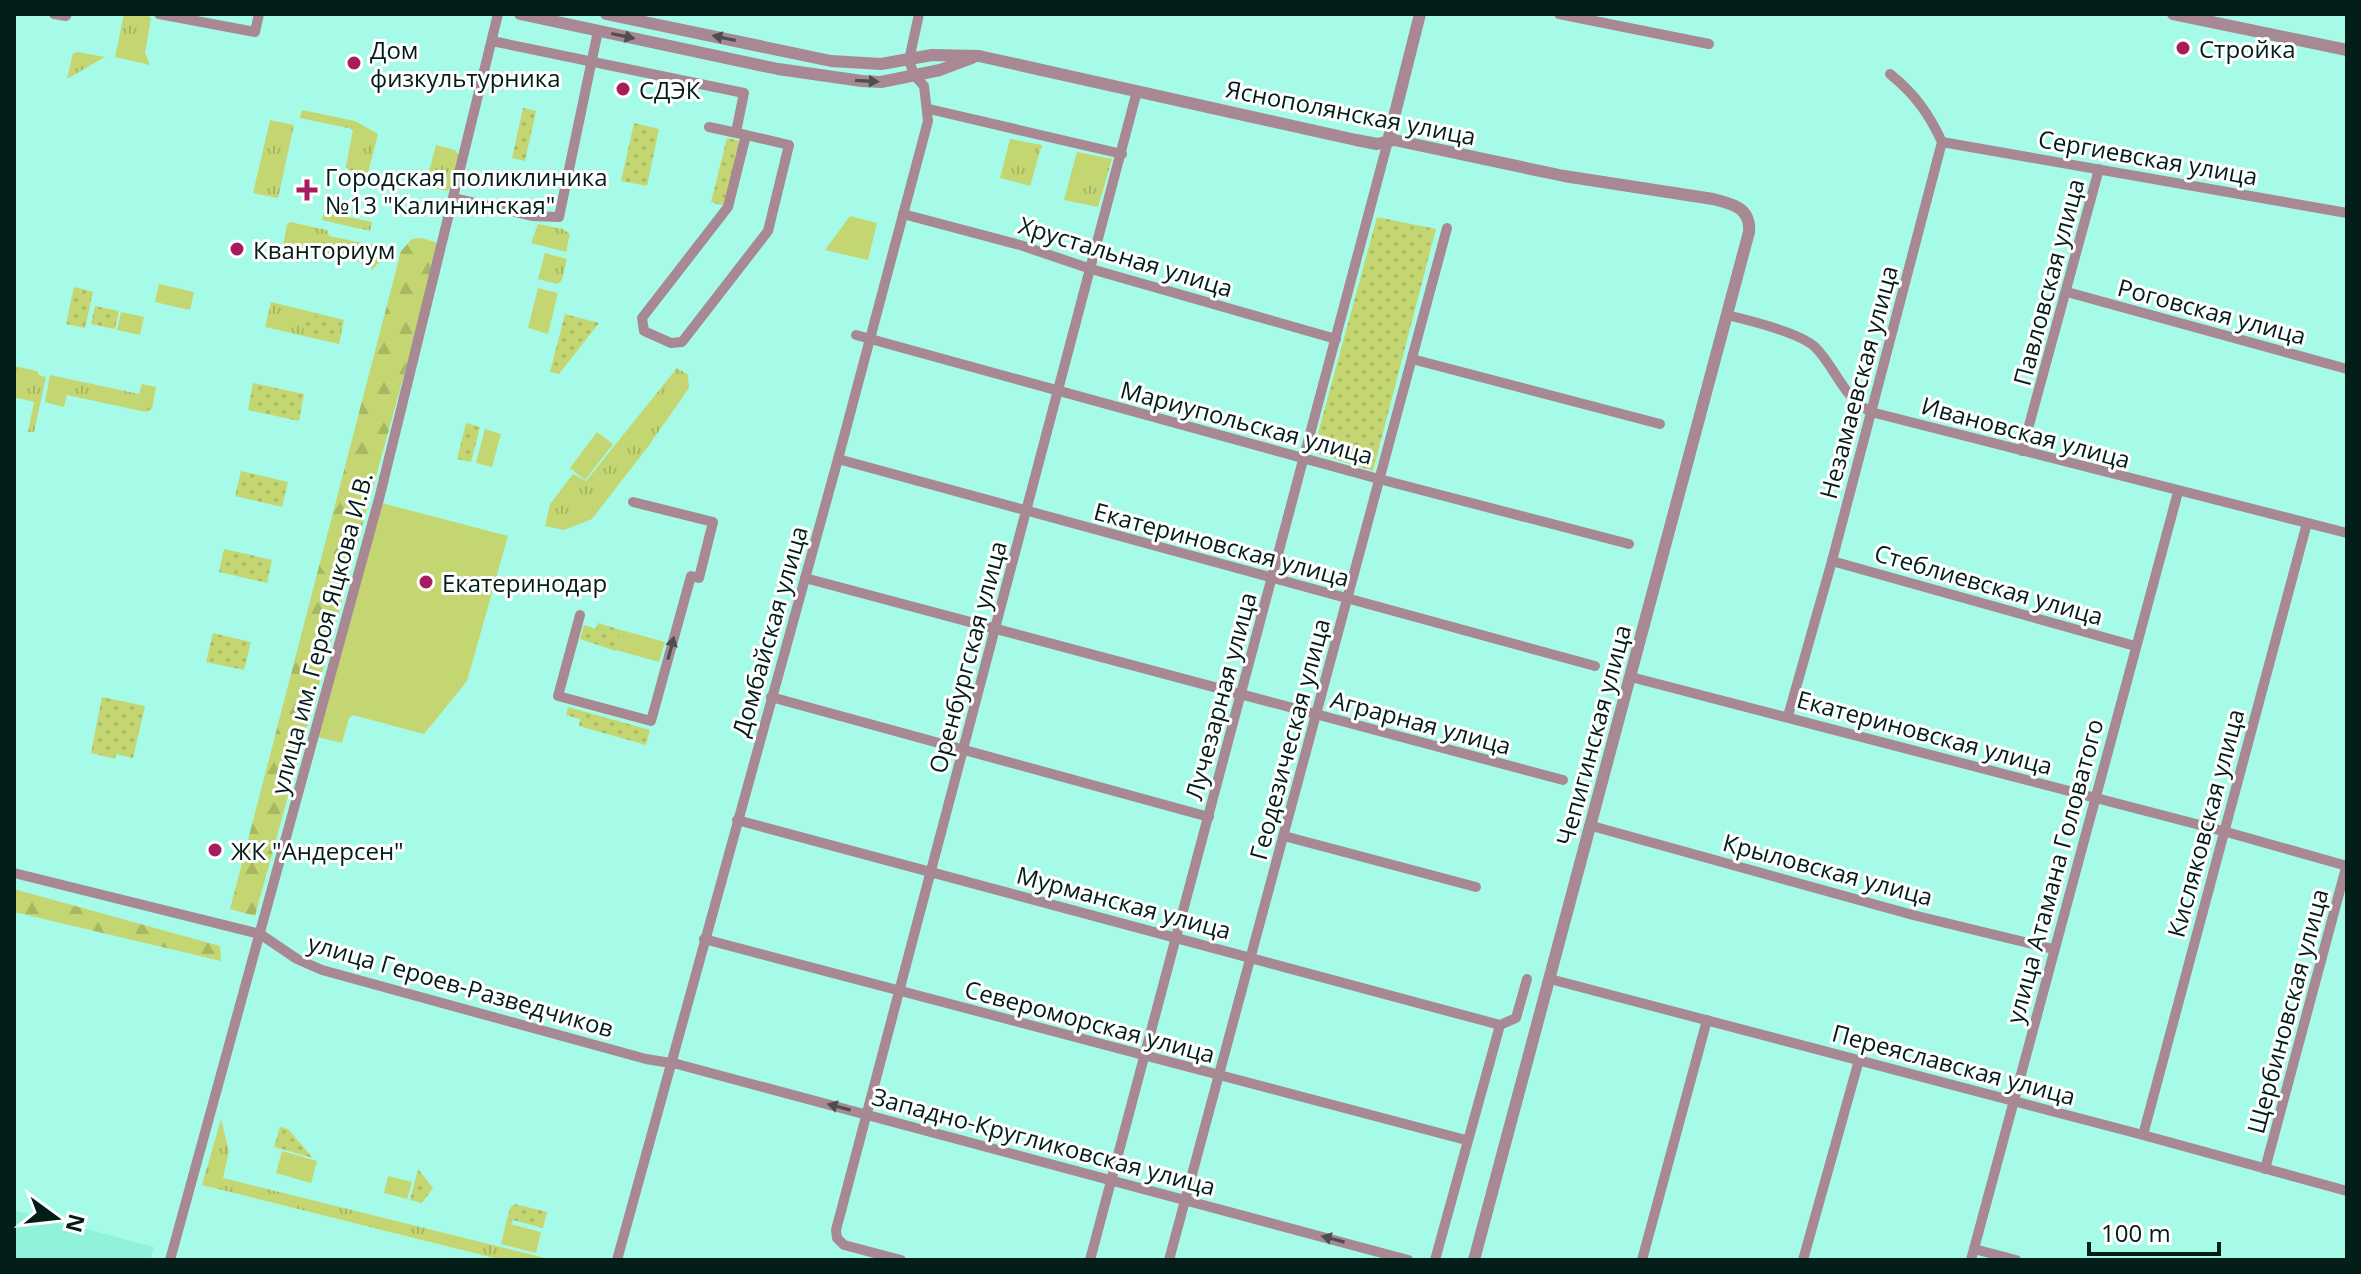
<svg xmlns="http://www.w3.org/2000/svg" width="2361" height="1274" font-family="'Open Sans',sans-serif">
	<defs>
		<pattern id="grass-tufts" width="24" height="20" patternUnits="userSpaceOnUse" patternTransform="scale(2)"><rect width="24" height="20" fill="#c4d672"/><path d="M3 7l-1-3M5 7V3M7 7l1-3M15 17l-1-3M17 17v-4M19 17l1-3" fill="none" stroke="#a7b762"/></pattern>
		<pattern id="forest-firs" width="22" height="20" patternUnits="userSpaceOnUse" patternTransform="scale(2)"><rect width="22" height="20" fill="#c4d672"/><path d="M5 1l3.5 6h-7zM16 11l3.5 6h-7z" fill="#a7b762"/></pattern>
		<pattern id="park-dots" width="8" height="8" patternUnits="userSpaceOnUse" patternTransform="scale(2)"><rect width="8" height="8" fill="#c4d672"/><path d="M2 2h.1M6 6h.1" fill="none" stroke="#a7b762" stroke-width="1.8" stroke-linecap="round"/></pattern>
	</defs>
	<rect width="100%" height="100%" fill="#a5fbe7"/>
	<path fill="#91f2dc" d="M14 1210 154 1247 150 1260H14Z"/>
	<g fill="url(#grass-tufts)">
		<path d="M124 14H145L151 18 145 53 150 65 115 57Z"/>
		<path d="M78 52 105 57 67 79 73 53Z"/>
		<path d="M302 110 355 121 378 134 368 173 349 170 346 167 353 129 300 118Z"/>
		<path d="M270 120 294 125 278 198 253 193Z"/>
		<path d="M1010 139 1042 145 1030 186 1000 178Z"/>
		<path d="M436 145 455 150 460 157 453 185 447 191 425 186Z"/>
		<path d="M1077 152 1112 159 1098 207 1064 200Z"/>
		<path d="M324 212 372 222 370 231 322 220Z"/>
		<path d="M290 222 327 230 329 236 387 248 391 244 394 246 372 270 370 264 289 247 286 251 282 250 287 225Z"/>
		<path d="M538 224 563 229 570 234 566 252 531 243Z"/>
		<path d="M545 253 567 259 562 280 557 284 538 279Z"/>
		<path d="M271 302 344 320 339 344 265 327Z"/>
		<path d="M14 366 37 371 39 375 46 377 34 432H28L34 402 14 397Z"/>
		<path d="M677 368 688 375 689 388 650 444 592 519 564 530 545 526 550 504 573 474 586 481Z"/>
		<path d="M50 375 139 394 142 384 156 387 152 409 146 412 67 395 64 407 45 402Z"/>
		<path d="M221 1119 229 1151 223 1178 553 1260H502L202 1185Z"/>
	</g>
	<g fill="url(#forest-firs)">
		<path d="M423 238 440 244 255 916 230 909 401 251 412 239Z"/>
		<path d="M14 889 220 946 221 961 14 912Z"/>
	</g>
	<g fill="url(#park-dots)">
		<path d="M523 108 536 111 525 161 512 158Z"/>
		<path d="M634 123 659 129 647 186 621 181Z"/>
		<path d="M727 138 741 141 725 206 711 202Z"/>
		<path d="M1377 217 1436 229 1373 471 1313 452Z"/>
		<path d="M74 287 93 292 85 328 66 324Z"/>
		<path d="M95 306 119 311 115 329 91 324Z"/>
		<path d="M307 314 342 322 338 340 303 333Z"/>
		<path d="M565 314 599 323 559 374 550 372Z"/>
		<path d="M253 383 304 394 299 421 248 410Z"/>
		<path d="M466 423 480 427 471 462 457 459Z"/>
		<path d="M241 471 288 482 282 507 235 496Z"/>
		<path d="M224 549 272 560 267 583 219 572Z"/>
		<path d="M598 623 621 630 616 651 580 639 584 625 596 629Z"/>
		<path d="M213 633 251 642 244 670 206 662Z"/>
		<path d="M102 697 145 706 133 758 116 754 115 759 91 753Z"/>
		<path d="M568 707 650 730 646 745 579 726 580 719 566 715Z"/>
		<path d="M280 1127 288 1129 313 1158 274 1147Z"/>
		<path d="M418 1169 433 1188 422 1203 410 1200Z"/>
		<path d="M515 1204 547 1212 543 1228 513 1220 511 1224 506 1223 510 1208Z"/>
	</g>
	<g fill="#c4d672">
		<path d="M850 216 877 223 868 260 825 250Z"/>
		<path d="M159 284 194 292 190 310 155 302Z"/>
		<path d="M538 288 558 293 548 334 528 328Z"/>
		<path d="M121 312 144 317 140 335 117 330Z"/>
		<path d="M485 429 501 434 492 467 476 463Z"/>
		<path d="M597 432 613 444 585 480 570 468Z"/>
		<path d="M378 502 508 536 467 681 424 734 353 715 349 718 342 743 314 736Z"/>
		<path d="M621 630 665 642 659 662 616 650Z"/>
		<path d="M282 1151 317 1161 311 1183 276 1173Z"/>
		<path d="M388 1176 412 1182 407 1199 384 1193Z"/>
		<path d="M506 1223 541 1232 536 1253 501 1244Z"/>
	</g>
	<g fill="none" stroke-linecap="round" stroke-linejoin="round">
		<g stroke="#a88993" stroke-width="10">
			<path d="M54 14 66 16 67 14"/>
			<path d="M159 14 255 32 259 14"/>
			<path d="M1559 14 1709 44"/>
			<path d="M492 41 744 93 736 132"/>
			<path d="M929 109 1122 154"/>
			<path d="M709 127 746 135 728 207 642 318 644 331 671 343 682 342 768 231 789 145 746 135"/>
			<path d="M1942 142 2347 213"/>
			<path d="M454 198 532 216 559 217 598 31"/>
			<path d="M903 214 1020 245 1091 269 1336 339"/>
			<path d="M2067 292 2347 369"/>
			<path d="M1727 315C1748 320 1800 333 1815 347 1836 368 1843 398 1871 412L2347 533"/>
			<path d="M856 335 1379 479 1629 544"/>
			<path d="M1412 359 1660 424"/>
			<path d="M2022 451 2099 169"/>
			<path d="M838 459 1595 666"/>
			<path d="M1832 561 2135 646"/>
			<path d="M805 578 1563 780"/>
			<path d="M580 615 558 696 651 721 691 576 699 578 713 522 633 502"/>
			<path d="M1631 677 2223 831 2347 866"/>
			<path d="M771 697 1209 817"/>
			<path d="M1788 716 1832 561 1942 142C1929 114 1915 94 1890 74"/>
			<path d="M737 820 1500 1025"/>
			<path d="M1592 826 1913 915 2053 949"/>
			<path d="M1284 836 1476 887"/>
			<path d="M14 873 260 934 297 959 322 970 646 1059 677 1064 1408 1260"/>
			<path d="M704 939 1466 1140"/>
			<path d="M1550 979 2143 1135 2347 1191"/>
			<path d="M2143 1135 2307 523"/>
			<path d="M2265 1169 2347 864"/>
			<path d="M1974 1249 2016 1260"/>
			<path d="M170 1260 380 495 498 14"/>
			<path d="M617 1260 838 459 928 121 924 86 914 75 909 60 919 14"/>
			<path d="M901 1260 844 1245 837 1238 836 1230 1137 91"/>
			<path d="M1090 1260 1388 141"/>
			<path d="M1169 1260 1447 228"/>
			<path d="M1435 1260 1500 1025 1516 1018 1527 979"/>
			<path d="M1642 1260 1707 1020"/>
			<path d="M1803 1260 1859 1060"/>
			<path d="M1971 1260 2178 492"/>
		</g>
		<g stroke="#a88993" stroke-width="12">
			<path d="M520 14 778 69 862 81 881 82 940 70 972 58"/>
			<path d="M606 14 831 61 881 64 932 55 979 56 1356 140 1377 144 1394 140 1564 176 1713 199C1733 204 1751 208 1749 232L1474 1260"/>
			<path d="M2173 14 2347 50"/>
			<path d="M1388 141 1420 14"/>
		</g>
	</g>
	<defs><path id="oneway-solid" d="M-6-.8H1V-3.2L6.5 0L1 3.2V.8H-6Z" transform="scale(2)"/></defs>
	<g fill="#4d4e4f">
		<use href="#oneway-solid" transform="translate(623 36) rotate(12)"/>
		<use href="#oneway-solid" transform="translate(724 38) rotate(-168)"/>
		<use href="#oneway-solid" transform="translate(867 81) rotate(3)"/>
		<use href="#oneway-solid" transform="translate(671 648) rotate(-75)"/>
		<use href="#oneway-solid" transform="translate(839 1107) rotate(-165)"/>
		<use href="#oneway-solid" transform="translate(1333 1239) rotate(-165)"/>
	</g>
	<g fill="#a71c5f" stroke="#fff" stroke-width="3">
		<circle cx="2183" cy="48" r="8"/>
		<circle cx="354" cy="63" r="8"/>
		<circle cx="623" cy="89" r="8"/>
		<path d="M303 178h8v8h8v8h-8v8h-8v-8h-8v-8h8z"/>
		<circle cx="237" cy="249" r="8"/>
		<circle cx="426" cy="582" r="8"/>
		<circle cx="215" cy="850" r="8"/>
	</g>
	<g text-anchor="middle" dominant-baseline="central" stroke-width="6" stroke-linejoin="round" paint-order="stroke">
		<g font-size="24" fill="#031d18" stroke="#fff" text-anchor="start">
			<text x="2199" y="48">Стройка</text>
			<text x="370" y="49">Дом<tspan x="370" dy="28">физкультурника</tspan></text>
			<text x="639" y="89">СДЭК</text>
			<text x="325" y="176">Городская поликлиника<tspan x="325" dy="28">№13 "Калининская"</tspan></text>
			<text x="253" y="249">Кванториум</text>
			<text x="442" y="582">Екатеринодар</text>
			<text x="231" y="850">ЖК "Андерсен"</text>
		</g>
		<g font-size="24" fill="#031d18" stroke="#fff">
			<text transform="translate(1351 112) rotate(11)">Яснополянская улица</text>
			<text transform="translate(2148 157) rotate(10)">Сергиевская улица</text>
			<text transform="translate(1126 256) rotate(17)">Хрустальная улица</text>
			<text transform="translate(2048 282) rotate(-75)">Павловская улица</text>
			<text transform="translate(2212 311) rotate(15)">Роговская улица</text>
			<text transform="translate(1858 382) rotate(-75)">Незамаевская улица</text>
			<text transform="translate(1247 422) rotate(15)">Мариупольская улица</text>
			<text transform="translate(2026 432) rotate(15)">Ивановская улица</text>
			<text transform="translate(1222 544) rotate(15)">Екатериновская улица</text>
			<text transform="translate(1989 584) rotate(16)">Стеблиевская улица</text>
			<text transform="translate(769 631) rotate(-74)">Домбайская улица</text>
			<text transform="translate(321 633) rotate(-75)">улица им. Героя Яцкова И.В.</text>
			<text transform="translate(967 657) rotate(-75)">Оренбургская улица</text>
			<text transform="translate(1220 696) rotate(-75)">Лучезарная улица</text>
			<text transform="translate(1421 722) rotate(15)">Аграрная улица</text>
			<text transform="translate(1925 732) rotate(15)">Екатериновская улица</text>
			<text transform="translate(1593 735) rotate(-75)">Чепигинская улица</text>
			<text transform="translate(1289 739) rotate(-75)">Геодезическая улица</text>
			<text transform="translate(2205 823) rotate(-75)">Кисляковская улица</text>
			<text transform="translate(1828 869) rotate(15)">Крыловская улица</text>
			<text transform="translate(2054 871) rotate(-75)">улица Атамана Головатого</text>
			<text transform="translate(1124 902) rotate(15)">Мурманская улица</text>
			<text transform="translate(461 985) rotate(16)">улица Героев-Разведчиков</text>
			<text transform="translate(2287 1011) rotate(-75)">Щербиновская улица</text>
			<text transform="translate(1090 1021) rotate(15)">Североморская улица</text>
			<text transform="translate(1954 1064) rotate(15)">Переяславская улица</text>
			<text transform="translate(1044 1141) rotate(15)">Западно-Кругликовская улица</text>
		</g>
	</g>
	<rect width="2361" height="1274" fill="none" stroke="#031d18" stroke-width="32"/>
	<g transform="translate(56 1218) rotate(105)" stroke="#ffffff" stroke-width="6" paint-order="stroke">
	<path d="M0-6L14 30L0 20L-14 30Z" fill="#031d18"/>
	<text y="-12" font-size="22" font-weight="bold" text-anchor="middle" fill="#031d18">N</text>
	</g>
	<path d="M2089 1242v12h130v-12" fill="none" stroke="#031d18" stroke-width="4"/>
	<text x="2101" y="1242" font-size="24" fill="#031d18" stroke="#ffffff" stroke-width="6" paint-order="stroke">100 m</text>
</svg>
